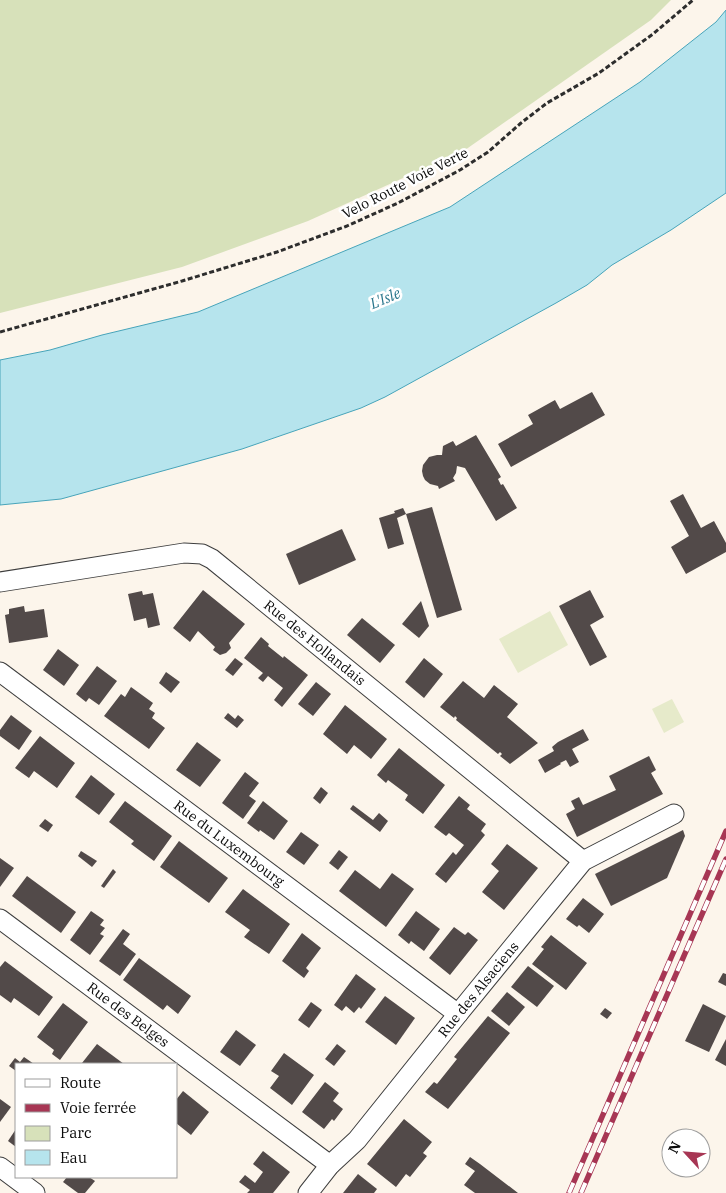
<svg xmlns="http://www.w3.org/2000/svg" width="726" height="1193" font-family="'IBM Plex Serif',serif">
	<rect width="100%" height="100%" fill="#fcf5eb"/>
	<path fill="#d7e1ba" d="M0 0H671L651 20 465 150 308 221 182 267 0 313Z"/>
	<g fill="#e6eaca">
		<path d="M550 611 568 645 518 673 499 639Z"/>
		<path d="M672 699 684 722 664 733 652 709Z"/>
	</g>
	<path fill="#b6e4ed" stroke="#47a4ba" d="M726 10V193L671 230 612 265 587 285 556 303 385 397 361 408 242 449 61 499 0 505V360L50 350 102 335 198 312 450 207 640 82 716 22Z"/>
	<g fill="#524a49">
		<path d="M592 392 605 415 511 467 498 444 533 424 528 415 555 400 560 409Z"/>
		<path d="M476 435 501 477 498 479 501 485 503 484 517 508 496 521 465 468 457 466 456 473 453 478 455 481 439 489 438 486 430 484 425 480 423 476 422 471 423 465 429 457 437 455H442L443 446 453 441 456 446Z"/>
		<path d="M683 494 701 528 714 521 726 543V552L686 574 671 547 689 536 670 501Z"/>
		<path d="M432 507 462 610 437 618 406 514Z"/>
		<path d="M403 508 406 514 397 518 404 544 388 549 379 518 395 513 394 511Z"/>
		<path d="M342 529 356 560 299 585 286 554Z"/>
		<path d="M203 590 245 624 229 643 231 648 226 653 220 655 213 650 215 647 198 631 190 642 173 628Z"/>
		<path d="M590 590 604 617 590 625 607 657 590 666 559 606Z"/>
		<path d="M142 591 143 595 153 593 160 625 148 628 146 618 134 621 128 594Z"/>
		<path d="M421 601 429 626 419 638 402 624Z"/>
		<path d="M24 606 25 612 44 609 48 637 9 643 5 615 9 614V609Z"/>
		<path d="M362 618 395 645 380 663 347 635Z"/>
		<path d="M261 637 269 644 268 646 283 658 284 656 308 675 282 707 274 700 283 688 268 676 263 682 258 678 263 673 244 658Z"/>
		<path d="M58 649 79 665 64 686 43 670Z"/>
		<path d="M235 658 243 664 233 676 225 670Z"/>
		<path d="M424 658 443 674 424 698 405 682Z"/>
		<path d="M97 666 117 681 99 705 89 698 86 702 76 694Z"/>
		<path d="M166 672 180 682 171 693 159 683Z"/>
		<path d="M463 681 484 698 494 685 518 704 507 717 538 743 510 764 500 756 502 754 500 752 498 754 456 720 457 718 455 716 454 718 440 707Z"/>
		<path d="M316 682 331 694 313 716 298 704Z"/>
		<path d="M131 687 153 703 149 709 155 713 152 718 165 728 149 749 104 716 121 694 125 697Z"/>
		<path d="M345 705 387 739 371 759 354 745 347 754 323 734Z"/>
		<path d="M228 713 235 719 238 715 244 720 237 728 224 718Z"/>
		<path d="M11 715 32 731 19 750 0 736V730Z"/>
		<path d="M583 729 589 740 572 749 579 762 570 767 566 760 560 763 561 764 545 773 538 760 554 751 552 747 558 742Z"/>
		<path d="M40 736 75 763 57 788 34 771 29 778 15 768Z"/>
		<path d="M197 742 221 760 200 787 176 770Z"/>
		<path d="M399 748 445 785 423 814 405 800 408 795 388 780 386 783 377 775Z"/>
		<path d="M649 756 656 770 651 773 663 794 577 837 566 814 575 809 571 801 579 797 583 805 616 790 609 776Z"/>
		<path d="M245 772 259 783 249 796 256 801 243 819 222 803Z"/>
		<path d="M91 775 115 794 99 815 75 797Z"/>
		<path d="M321 787 328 793 320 804 313 798Z"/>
		<path d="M459 796 470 805 467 809 486 824 481 831 485 835 446 883 435 874 453 852 456 855 464 845 449 833 446 836 434 827Z"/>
		<path d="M125 801 172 836 154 861 131 844 134 841 109 822Z"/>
		<path d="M263 801 288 821 274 840 260 830 259 832 247 823Z"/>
		<path d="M353 805 373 820 379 813 388 821 380 832 350 809Z"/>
		<path d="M45 819 53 825 48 832 39 826Z"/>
		<path d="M683 830 685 836 667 878 611 906 595 874Z"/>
		<path d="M301 832 319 845 304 865 286 852Z"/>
		<path d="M179 841 228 878 209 903 160 867Z"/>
		<path d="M507 844 538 868 504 910 482 892 499 871 491 864Z"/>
		<path d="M339 850 348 857 338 870 329 863Z"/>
		<path d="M81 851 97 861 92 867 78 856Z"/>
		<path d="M0 858 14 868 0 887Z"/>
		<path d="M113 869 116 872 104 888 101 886Z"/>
		<path d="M355 870 380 889 392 873 414 889 386 927 339 891Z"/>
		<path d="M27 876 76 912 61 933 12 896Z"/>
		<path d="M243 889 290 924 269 954 244 937 250 930 225 912Z"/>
		<path d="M583 898 604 914 589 933 579 925 577 927 566 919Z"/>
		<path d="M91 911 104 920 100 925 105 928 100 934 104 936 90 955 70 940Z"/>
		<path d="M416 911 440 929 424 951 411 941 409 944 398 935Z"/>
		<path d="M454 927 465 935 468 932 478 940 450 975 429 958Z"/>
		<path d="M123 929 130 934 123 944 136 954 120 976 99 961Z"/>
		<path d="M302 933 321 948 306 968 309 971 304 978 282 961Z"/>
		<path d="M551 935 587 963 566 990 532 964 544 949 541 947Z"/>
		<path d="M139 958 191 996 178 1014 167 1005 163 1010 123 980Z"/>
		<path d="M5 961 53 997 39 1016 14 998 11 1003 0 995V967Z"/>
		<path d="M528 966 554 986 537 1007 511 987Z"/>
		<path d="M723 973 726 974V986L718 982Z"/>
		<path d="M356 974 376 989 361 1009 359 1007 354 1013 346 1006 342 1011 334 1005Z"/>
		<path d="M507 992 525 1007 509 1026 491 1011Z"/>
		<path d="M385 996 415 1018 396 1045 365 1022Z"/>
		<path d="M311 1002 322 1010 309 1028 298 1020Z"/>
		<path d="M63 1003 88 1022 60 1060 52 1054 54 1050 37 1037Z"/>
		<path d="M703 1004 726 1016 709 1052 685 1041Z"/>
		<path d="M605 1008 612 1013 607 1019 600 1014Z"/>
		<path d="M488 1016 510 1033 448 1109 425 1092 434 1082 437 1084 457 1059 454 1057Z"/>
		<path d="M236 1030 256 1045 240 1066 220 1052Z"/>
		<path d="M726 1039V1066L715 1060Z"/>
		<path d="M97 1044 124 1064 82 1063Z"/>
		<path d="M337 1044 346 1051 334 1066 325 1059Z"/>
		<path d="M284 1053 314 1075 292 1105 270 1088 279 1076 271 1071Z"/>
		<path d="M24 1057 34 1064H16V1071L9 1066 15 1058 20 1062Z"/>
		<path d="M325 1082 339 1093 333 1101 343 1109 334 1121 332 1119 324 1129 302 1112Z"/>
		<path d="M183 1091 209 1112 191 1135 176 1123V1100Z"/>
		<path d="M0 1099 11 1107 0 1122Z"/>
		<path d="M404 1119 432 1142 423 1153 427 1156 418 1167 410 1177 406 1174 396 1187 367 1164Z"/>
		<path d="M16 1129V1147L8 1141Z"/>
		<path d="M263 1151 290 1172 273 1193H247L250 1190 239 1182 245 1175 255 1183 263 1172 253 1164Z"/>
		<path d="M470 1157 480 1164 518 1193H475L464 1185 475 1171 465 1164Z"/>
		<path d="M358 1174 377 1189 374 1193H343Z"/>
		<path d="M67 1177H89L95 1181 85 1193H78L63 1182Z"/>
	</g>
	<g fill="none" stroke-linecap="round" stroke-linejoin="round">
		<g stroke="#3e3e3e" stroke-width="21">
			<g id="street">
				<path id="s1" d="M0 582 184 553 202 554 212 559 583 861"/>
				<path id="s2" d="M0 672 458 1014"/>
				<path id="s3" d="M0 919 330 1165"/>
				<path d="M0 1167 35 1193"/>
				<path id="s4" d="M308 1193 330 1165 357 1140 458 1014 583 861 674 814"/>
			</g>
		</g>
		<path stroke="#2d2d2d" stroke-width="3" stroke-dasharray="5 2.5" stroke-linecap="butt" d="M0 332 182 281 277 252 347 226 398 203 460 170 488 152 521 123 547 103 599 73 653 34 693 0"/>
		<use href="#street" stroke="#fff" stroke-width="19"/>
		<g stroke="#a73654" stroke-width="5.5">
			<g id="rail">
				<path d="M569 1193 726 831"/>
				<path d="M581 1193 726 859"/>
			</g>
		</g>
		<use href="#rail" stroke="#fff" stroke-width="4" stroke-dasharray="11" stroke-linecap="butt"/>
	</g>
	<g text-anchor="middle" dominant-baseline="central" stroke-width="5" stroke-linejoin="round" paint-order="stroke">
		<g font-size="14" fill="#0b0b0b" stroke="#fff">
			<text transform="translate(405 183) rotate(-27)">Velo Route Voie Verte</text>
			<text stroke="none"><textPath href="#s1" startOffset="348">Rue des Hollandais</textPath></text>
			<text stroke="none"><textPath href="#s2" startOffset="286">Rue du Luxembourg</textPath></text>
			<text stroke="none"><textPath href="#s4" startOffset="266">Rue des Alsaciens</textPath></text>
			<text stroke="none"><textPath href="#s3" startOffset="160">Rue des Belges</textPath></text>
		</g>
		<g font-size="15" font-style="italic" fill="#26748a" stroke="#fff">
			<text transform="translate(385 298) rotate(-23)">L'Isle</text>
		</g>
	</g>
	<rect x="15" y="1063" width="162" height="115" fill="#ffffff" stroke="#9d9d9d"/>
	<rect x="25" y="1079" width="25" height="8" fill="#ffffff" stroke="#9d9d9d"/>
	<text x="60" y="1088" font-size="15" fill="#0b0b0b">Route</text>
	<rect x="25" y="1104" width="25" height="8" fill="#a73654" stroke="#9d9d9d"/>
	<text x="60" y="1113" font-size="15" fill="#0b0b0b">Voie ferrée</text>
	<rect x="25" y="1126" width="25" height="15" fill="#d7e1ba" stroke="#9d9d9d"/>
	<text x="60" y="1138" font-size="15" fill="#0b0b0b">Parc</text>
	<rect x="25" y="1150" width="25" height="15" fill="#b6e4ed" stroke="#9d9d9d"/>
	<text x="60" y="1163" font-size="15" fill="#0b0b0b">Eau</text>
	<g transform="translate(686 1153) rotate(296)"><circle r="24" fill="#ffffff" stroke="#9d9d9d"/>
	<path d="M0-4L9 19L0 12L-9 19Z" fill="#a73654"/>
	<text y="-8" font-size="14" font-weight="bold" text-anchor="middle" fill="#0b0b0b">N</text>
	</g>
</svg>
